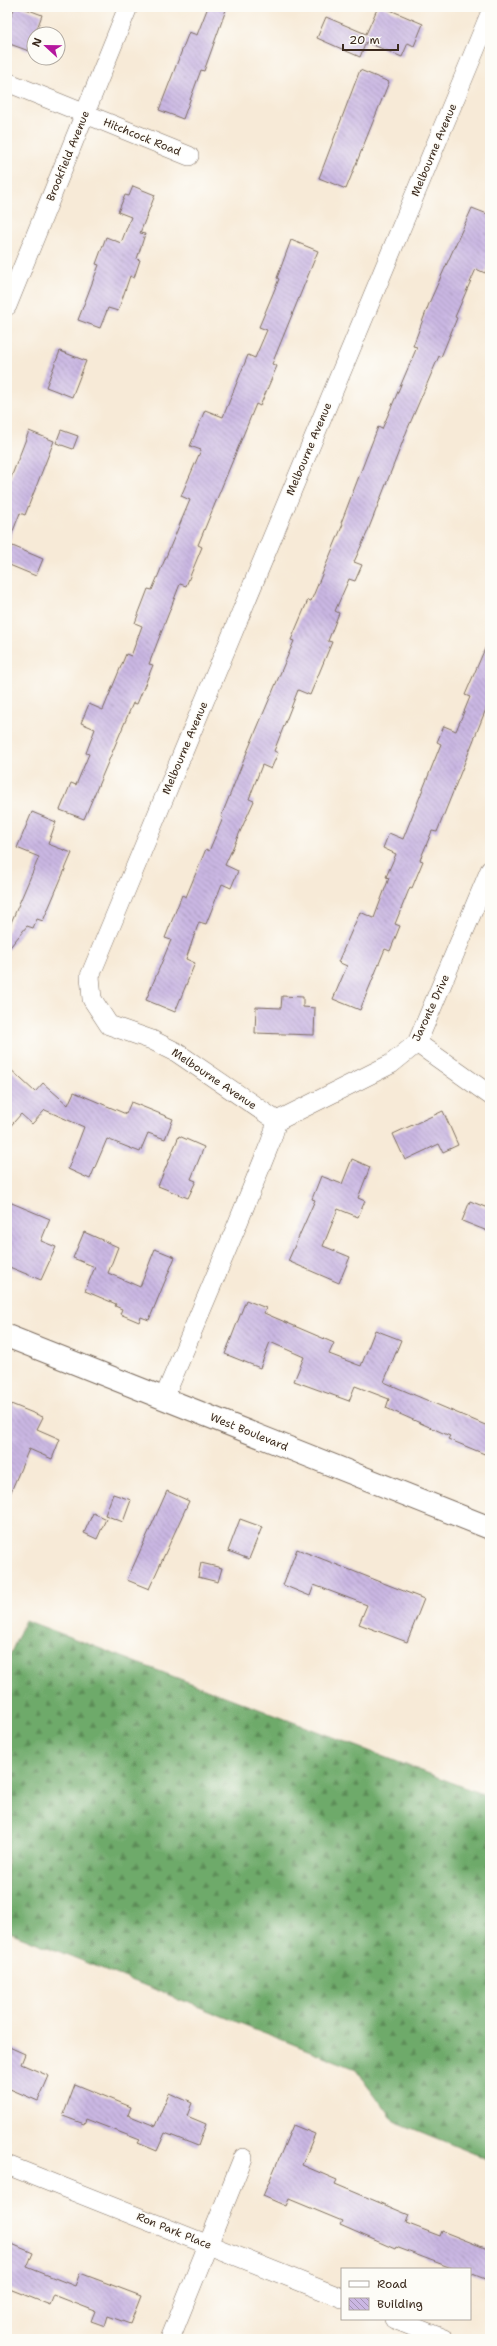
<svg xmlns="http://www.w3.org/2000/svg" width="497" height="2346" font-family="'Shantell Sans',sans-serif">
	<defs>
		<pattern id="forest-firs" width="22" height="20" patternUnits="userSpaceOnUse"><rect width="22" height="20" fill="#6eaa6b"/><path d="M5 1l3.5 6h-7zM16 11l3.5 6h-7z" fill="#5c8b57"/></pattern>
		<pattern id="building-back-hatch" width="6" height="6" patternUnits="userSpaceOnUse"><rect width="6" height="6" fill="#cab7e3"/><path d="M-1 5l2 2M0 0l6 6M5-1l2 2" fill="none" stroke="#a595b7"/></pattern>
	</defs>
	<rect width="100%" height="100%" fill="#fdfcf7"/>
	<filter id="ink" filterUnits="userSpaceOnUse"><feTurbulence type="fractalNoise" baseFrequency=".025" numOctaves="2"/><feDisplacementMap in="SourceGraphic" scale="8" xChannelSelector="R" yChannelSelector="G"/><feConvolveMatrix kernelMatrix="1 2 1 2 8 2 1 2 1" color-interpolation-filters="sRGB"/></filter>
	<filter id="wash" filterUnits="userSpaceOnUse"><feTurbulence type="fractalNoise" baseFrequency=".012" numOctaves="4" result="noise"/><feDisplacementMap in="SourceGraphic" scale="16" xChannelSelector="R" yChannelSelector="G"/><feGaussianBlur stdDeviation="0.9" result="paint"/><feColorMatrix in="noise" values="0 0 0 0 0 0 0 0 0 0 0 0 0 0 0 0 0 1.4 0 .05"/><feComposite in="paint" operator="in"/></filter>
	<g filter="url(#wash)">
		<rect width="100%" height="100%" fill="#f7ead7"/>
		<path fill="url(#forest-firs)" stroke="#546a44" d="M25 1620 490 1797V2160L394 2121 356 2069 7 1931V1662Z"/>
		<g id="blocks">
			<g fill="url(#building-back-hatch)">
				<path d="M15 7H21L42 15 29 51 7 43V17L10 18Z"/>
				<path d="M208 7H227L204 71 201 70 183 119 159 110 189 32 197 35Z"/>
				<path d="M378 7H383L423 24 414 46 408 43 402 57 366 42 360 57 317 38 326 17 366 34Z"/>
				<path d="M360 70 389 82 346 189 319 178Z"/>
				<path d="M133 186 155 195 140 233 145 234 137 259 140 260 134 278 130 276 118 311 108 308 100 328 78 320 99 265 96 264 106 237 121 243 131 217 118 212 125 195 129 196Z"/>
				<path d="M472 208 490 215V262L485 273 476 269 455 317 457 318 441 357 439 356 408 428 367 533 354 562 362 565 355 581 349 579 335 611 339 613 328 641 332 642 310 695 298 690 274 751 278 753 271 769 262 765 249 799 254 801 225 865 238 871 231 888 222 884 206 924 199 922 186 959 195 963 175 1012 146 1000 171 940 165 938 182 895 186 897 206 849 209 851 223 818 221 817 247 752 294 641 291 640 308 600 311 601 343 524 341 523 378 427 382 429 417 347 413 346 430 301Z"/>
				<path d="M291 240 318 251 272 364 277 366 260 406 256 404 198 545 202 547 186 586 180 584 149 664 153 665 137 704 133 703 84 819 60 810 71 783 76 785 89 754 86 753 95 729 81 723 89 704 103 710 126 654 131 656 142 626 135 623 148 589 152 590 190 500 181 496 201 450 190 446 205 410 223 417 248 355 255 358 267 330 259 327 279 279 277 278Z"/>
				<path d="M60 351 86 361 72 397 46 387Z"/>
				<path d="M61 430 78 436 73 449 56 443Z"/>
				<path d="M29 431 54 441 25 515 20 513 8 544 43 559 36 576 7 564V488Z"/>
				<path d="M490 637V699L437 832 432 831 420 860 423 861 412 888 410 887 395 924 400 926 390 951 385 949 360 1010 333 999 347 966 338 962 360 912 374 918 389 878 386 877 396 854 383 848 389 833 403 839 441 744 437 742 444 726 456 731 470 697 465 695Z"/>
				<path d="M32 812 56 822 48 844 72 853 43 921 37 919 33 928 27 926 7 951V932L39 857 17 848Z"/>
				<path d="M282 996 303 997V1007L315 1008 314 1035 255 1033 256 1007 281 1008Z"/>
				<path d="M7 1066 35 1092 43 1083 68 1105 74 1092 126 1114 131 1102 173 1119 165 1139 148 1133 140 1152 107 1139 90 1179 68 1169 84 1127 45 1110 32 1124 21 1114 7 1130Z"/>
				<path d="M443 1111 458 1145 443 1152 439 1144 405 1160 393 1134Z"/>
				<path d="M179 1136 204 1147 191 1179 196 1181 188 1198 158 1186Z"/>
				<path d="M352 1159 370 1167 358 1198 365 1201 358 1217 338 1209 323 1246 350 1257 339 1283 288 1261 315 1200 312 1199 321 1176 342 1184Z"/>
				<path d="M7 1201 50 1219 41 1241 56 1247 41 1280 7 1266Z"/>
				<path d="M470 1201 490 1209V1232L462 1221Z"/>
				<path d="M84 1232 118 1247 108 1273 140 1287 155 1249 175 1257 149 1320 141 1317 139 1322 120 1314 122 1309 115 1306 116 1304 85 1291 95 1267 73 1258Z"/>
				<path d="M246 1300 266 1308 264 1313 334 1343 329 1354 361 1366 375 1330 401 1340 384 1382 490 1427V1448L487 1455 448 1439 450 1436 386 1408 389 1399 355 1386 349 1401 294 1381 304 1357 270 1342 260 1368 225 1354Z"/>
				<path d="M11 1404 43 1417 37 1429 60 1439 52 1459 29 1449 7 1501V1413Z"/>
				<path d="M167 1491 189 1501 149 1589 127 1580Z"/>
				<path d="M113 1494 131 1500 123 1522 105 1515Z"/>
				<path d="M93 1513 106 1519 97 1539 84 1533Z"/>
				<path d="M240 1519 262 1527 249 1559 228 1551Z"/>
				<path d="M297 1549 424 1599 407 1642 359 1624 367 1605 314 1585 310 1596 283 1585Z"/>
				<path d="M201 1563 222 1568 218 1582 198 1577Z"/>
				<path d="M7 2046 25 2054 21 2064 49 2076 38 2101 10 2089 7 2095Z"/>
				<path d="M75 2084 131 2107 128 2115 155 2126 169 2093 192 2103 187 2116 206 2124 198 2146 165 2133 157 2151 138 2143 140 2140 86 2119 84 2124 63 2116Z"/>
				<path d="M293 2125 315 2134 302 2165 337 2180 335 2184 409 2215 406 2223 440 2236 442 2231 490 2250V2281L470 2273V2269H454L396 2247 395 2249 340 2225 342 2221 289 2199 286 2206 263 2196Z"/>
				<path d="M12 2244 33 2253 27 2267 75 2286 80 2273 141 2296 130 2324 108 2316 105 2326 91 2321 95 2311 54 2295 50 2305 7 2288V2281L12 2268 7 2266V2256Z"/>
			</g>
		</g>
	</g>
	<g filter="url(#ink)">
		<use href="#blocks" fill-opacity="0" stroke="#7d6d5f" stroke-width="1"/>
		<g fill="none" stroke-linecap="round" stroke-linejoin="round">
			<g stroke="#7d6d5f" stroke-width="20">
				<g id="minor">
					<path d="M7 82 189 156"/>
					<path d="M7 306 128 7"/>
					<path d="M417 1043 490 1095"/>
					<path d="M277 1121 176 1052 152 1040 109 1025 92 999 90 976 490 14"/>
					<path d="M277 1121 391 1064 417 1043 490 870"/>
					<path d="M164 1398 235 1230 271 1141 277 1121"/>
					<path d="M7 2165 342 2298"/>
					<path d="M394 2319 444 2339"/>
					<path d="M170 2339 243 2158"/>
				</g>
			</g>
			<g stroke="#7d6d5f" stroke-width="24">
				<path id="tertiary" d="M7 1336 490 1528"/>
			</g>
			<use href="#minor" stroke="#fff" stroke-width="19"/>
			<use href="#tertiary" stroke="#fff" stroke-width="22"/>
		</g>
	</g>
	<g text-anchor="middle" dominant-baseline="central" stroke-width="3" stroke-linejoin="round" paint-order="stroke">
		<g font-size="11" fill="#3b2a1e" stroke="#fdfcf7">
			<text transform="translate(142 137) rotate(22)">Hitchcock Road</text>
			<text transform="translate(434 150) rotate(-67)">Melbourne Avenue</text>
			<text transform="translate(68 156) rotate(-68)">Brookfield Avenue</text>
			<text transform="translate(309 449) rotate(-67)">Melbourne Avenue</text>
			<text transform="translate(185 748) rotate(-67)">Melbourne Avenue</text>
			<text transform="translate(431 1008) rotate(-65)">Jaronte Drive</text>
			<text transform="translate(214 1079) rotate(34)">Melbourne Avenue</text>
			<text transform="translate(249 1432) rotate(22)">West Boulevard</text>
			<text transform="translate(174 2231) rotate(22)">Ron Park Place</text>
		</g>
	</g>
	<rect width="497" height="2346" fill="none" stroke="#fdfcf7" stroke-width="24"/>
	<rect x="341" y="2268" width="130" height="52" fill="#fdfcf7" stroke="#afa8a0"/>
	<rect x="349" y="2281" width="20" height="6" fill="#ffffff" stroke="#afa8a0"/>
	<text x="377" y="2288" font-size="12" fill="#3b2a1e">Road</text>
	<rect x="349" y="2298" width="20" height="12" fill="url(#building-back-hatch)" stroke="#afa8a0"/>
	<text x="377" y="2308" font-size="12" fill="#3b2a1e">Building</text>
	<g transform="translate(46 46) rotate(292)"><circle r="19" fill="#fdfcf7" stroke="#afa8a0"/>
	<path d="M0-3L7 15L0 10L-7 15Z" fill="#b5179e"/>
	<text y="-6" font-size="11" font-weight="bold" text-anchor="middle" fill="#3b2a1e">N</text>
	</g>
	<path d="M343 44v6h55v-6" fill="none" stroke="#3b2a1e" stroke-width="2"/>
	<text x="349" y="44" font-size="12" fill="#3b2a1e" stroke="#fdfcf7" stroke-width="3" paint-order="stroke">20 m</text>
</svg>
